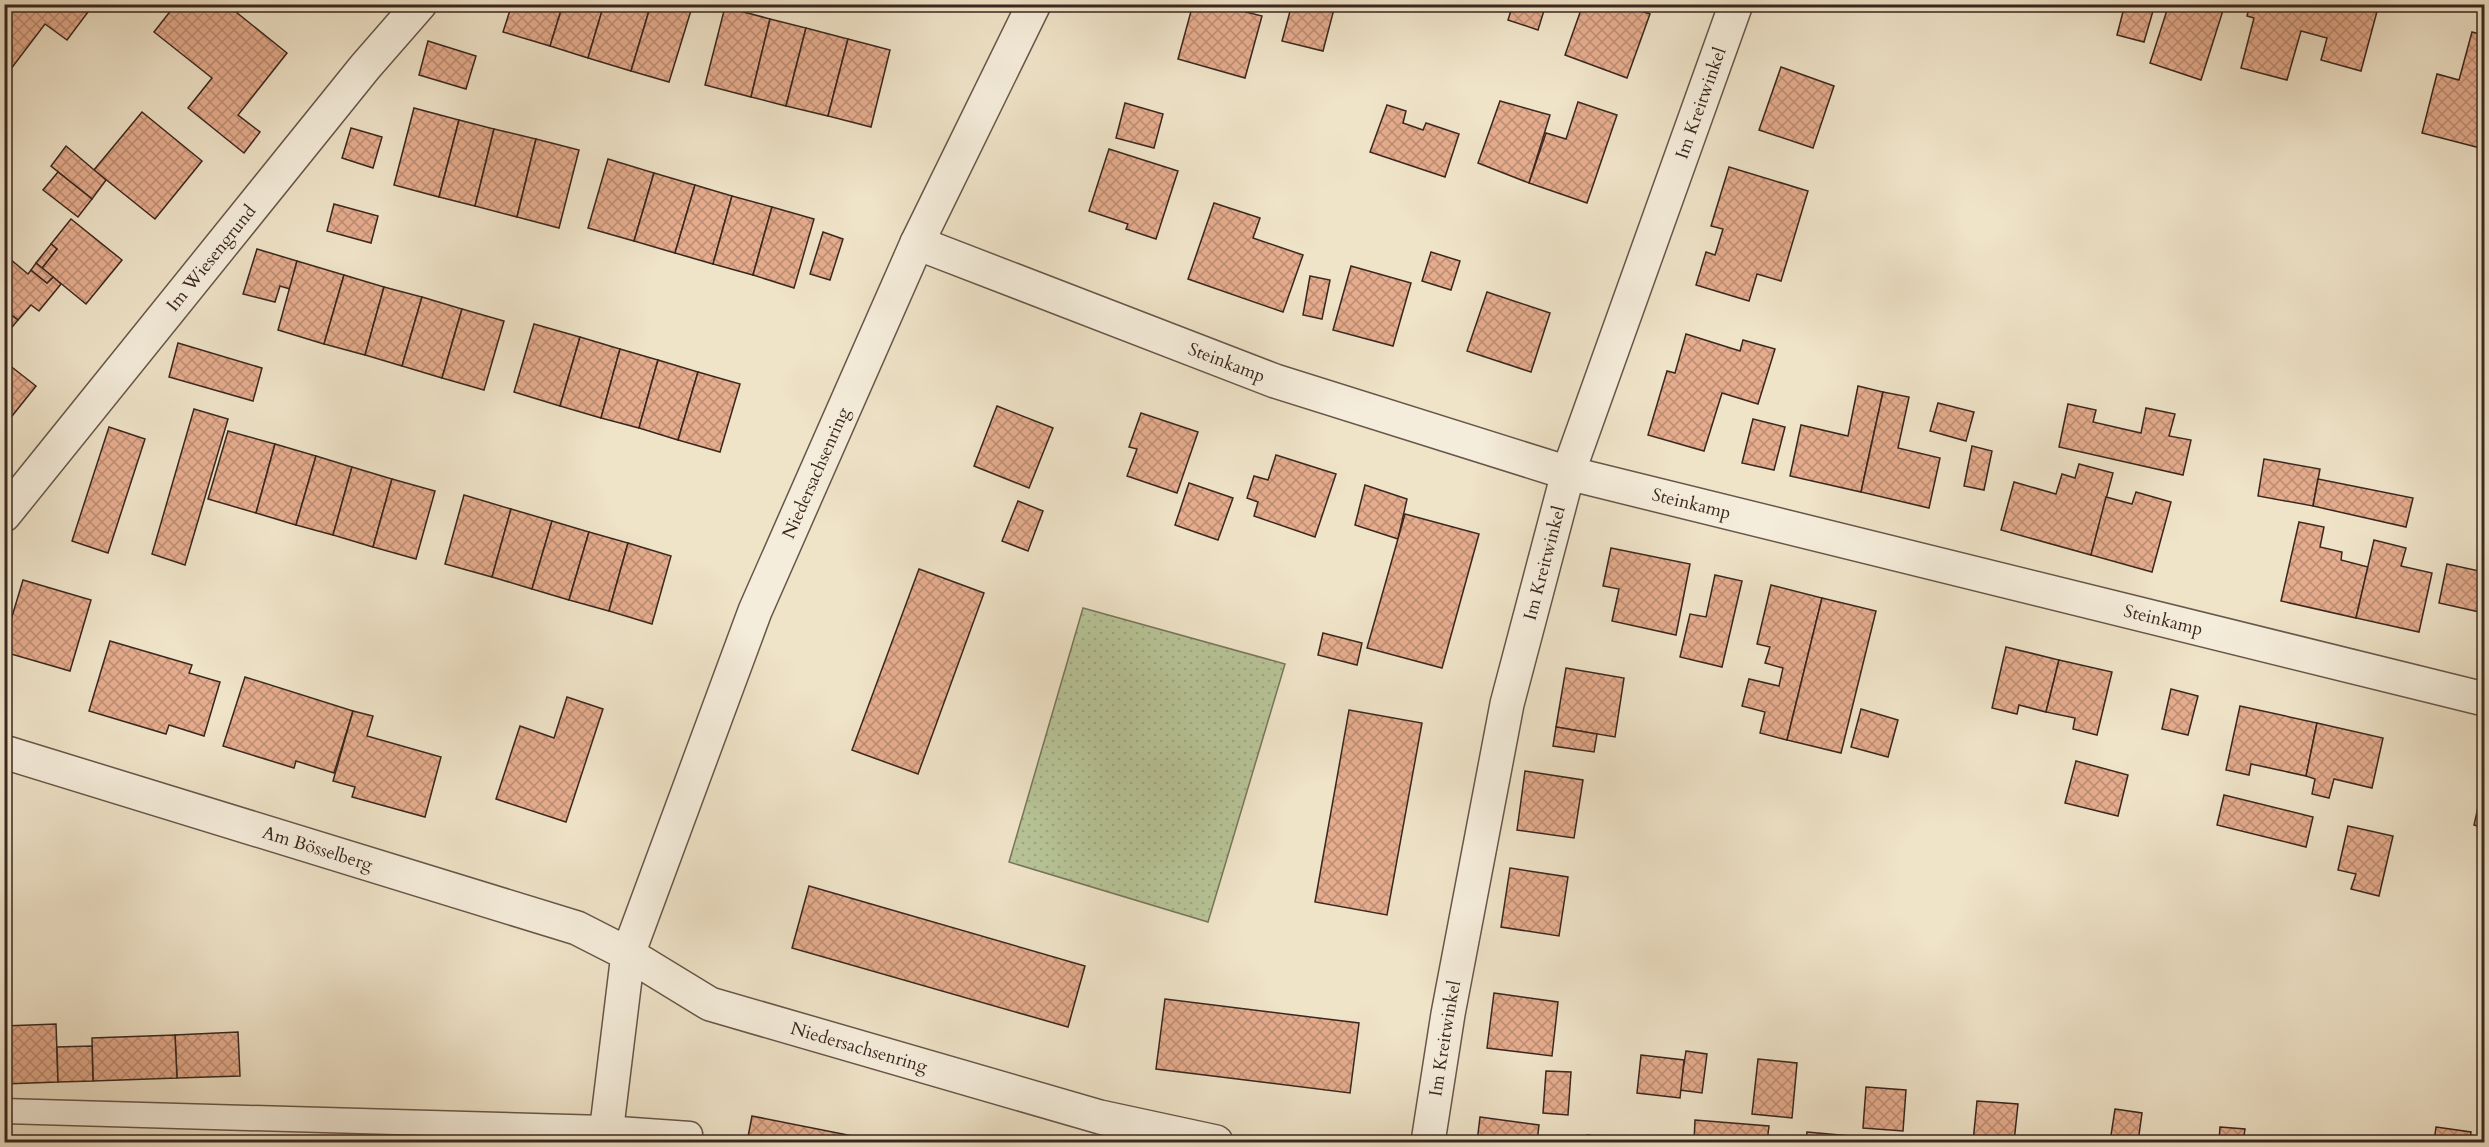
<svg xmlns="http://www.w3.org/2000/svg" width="2489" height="1147" font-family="Cardo,serif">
	<defs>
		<pattern id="park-dots" width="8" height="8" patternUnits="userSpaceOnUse" patternTransform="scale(1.5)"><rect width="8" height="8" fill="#b7c497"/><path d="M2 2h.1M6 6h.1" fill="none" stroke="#9ea882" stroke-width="1.8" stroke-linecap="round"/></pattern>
		<pattern id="building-cross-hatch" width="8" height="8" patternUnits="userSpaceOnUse" patternTransform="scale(1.5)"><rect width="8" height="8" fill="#e5ac8d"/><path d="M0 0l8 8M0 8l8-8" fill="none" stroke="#bb8c73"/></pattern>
	</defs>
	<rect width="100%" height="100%" fill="#efe3c8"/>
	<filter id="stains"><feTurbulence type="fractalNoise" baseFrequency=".00333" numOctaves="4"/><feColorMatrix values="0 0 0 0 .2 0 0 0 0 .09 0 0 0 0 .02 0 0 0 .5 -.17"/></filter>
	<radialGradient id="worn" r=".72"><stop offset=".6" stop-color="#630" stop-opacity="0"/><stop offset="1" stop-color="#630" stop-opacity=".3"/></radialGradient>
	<path fill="url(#park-dots)" stroke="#78765b" stroke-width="1.5" d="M1083 608 1285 664 1208 922 1009 862Z"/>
	<g fill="url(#building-cross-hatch)" stroke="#3a271f" stroke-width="1.5">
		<path d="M4 4H94L67 40 45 24 4 78Z"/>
		<path d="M176 4H226L287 53 238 115 260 132 244 153 188 108 212 78 154 32Z"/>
		<path d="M512 4H563L550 46 503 32Z"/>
		<path d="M563 4H604L588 58 550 46Z"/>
		<path d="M604 4H651L631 71 588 58Z"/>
		<path d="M651 4H693L669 82 631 71Z"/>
		<path d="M1193 4H1248L1246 12 1262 16 1245 78 1178 59Z"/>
		<path d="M1292 4H1315L1334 9 1323 51 1282 41Z"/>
		<path d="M1513 4H1546L1538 30 1508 20Z"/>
		<path d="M1583 4H1623L1650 14 1627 78 1565 55Z"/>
		<path d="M2125 4H2155L2144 42 2117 35Z"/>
		<path d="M2169 4H2225L2201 80 2150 63Z"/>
		<path d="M2250 4H2379L2361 71 2321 60 2327 38 2301 31 2287 80 2241 68 2254 18 2247 16Z"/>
		<path d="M725 7 770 19 751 97 705 85Z"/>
		<path d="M770 19 806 28 786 106 751 97Z"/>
		<path d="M806 28 848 39 828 116 786 106Z"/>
		<path d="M2472 32 2484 35V149L2422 133 2437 74 2459 80Z"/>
		<path d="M848 39 890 50 871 127 828 116Z"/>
		<path d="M428 41 476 56 466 89 419 75Z"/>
		<path d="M1781 67 1834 86 1813 148 1759 130Z"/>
		<path d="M1500 101 1550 115 1529 183 1478 163Z"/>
		<path d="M1578 102 1617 115 1587 203 1529 183 1546 133 1566 139Z"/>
		<path d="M1125 103 1163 114 1154 148 1116 138Z"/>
		<path d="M1387 105 1406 111 1403 123 1423 130 1426 123 1459 134 1445 177 1370 152Z"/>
		<path d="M414 108 459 120 439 197 394 185Z"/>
		<path d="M142 112 202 161 155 219 94 170Z"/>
		<path d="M459 120 494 129 475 206 439 197Z"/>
		<path d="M351 128 382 137 373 168 342 158Z"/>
		<path d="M494 129 536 139 517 217 475 206Z"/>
		<path d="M536 139 579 150 559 228 517 217Z"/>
		<path d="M66 146 106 180 92 199 51 166Z"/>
		<path d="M1109 149 1178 171 1156 239 1126 229 1128 224 1089 211Z"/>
		<path d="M608 159 654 173 634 241 588 228Z"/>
		<path d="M1729 167 1808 191 1781 281 1757 274 1749 301 1696 285 1706 252 1715 255 1723 229 1711 226Z"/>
		<path d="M58 172 92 199 78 217 43 190Z"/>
		<path d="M654 173 695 185 675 253 634 241Z"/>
		<path d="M695 185 732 196 713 264 675 253Z"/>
		<path d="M732 196 772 207 753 275 713 264Z"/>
		<path d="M1214 203 1260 218 1253 238 1303 255 1283 312 1188 279Z"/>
		<path d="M334 204 378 216 371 243 327 231Z"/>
		<path d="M772 207 814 219 794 288 753 275Z"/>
		<path d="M71 219 122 260 86 304 42 268 57 249 51 244Z"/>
		<path d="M823 232 843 239 830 280 810 274Z"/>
		<path d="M51 244 57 249 42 268 36 263Z"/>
		<path d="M257 249 297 261 290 289 280 286 275 302 243 294Z"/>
		<path d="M1431 252 1460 261 1451 290 1422 281Z"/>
		<path d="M4 254 28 274 31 270 47 283 53 277 61 284 39 311 31 305 18 320 4 309Z"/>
		<path d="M297 261 344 275 324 344 278 330Z"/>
		<path d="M36 263 53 277 47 283 31 270Z"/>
		<path d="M1351 266 1411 283 1393 346 1333 330Z"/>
		<path d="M344 275 384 287 365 355 324 344Z"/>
		<path d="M1310 276 1330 280 1322 319 1303 315Z"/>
		<path d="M384 287 422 297 402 366 365 355Z"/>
		<path d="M1487 292 1550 313 1531 372 1467 351Z"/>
		<path d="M422 297 462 309 442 378 402 366Z"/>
		<path d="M462 309 504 321 484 390 442 378Z"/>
		<path d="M4 310 18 320 4 337Z"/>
		<path d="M534 324 580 337 560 406 514 392Z"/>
		<path d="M1686 334 1740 351 1743 340 1775 349 1758 404 1722 393 1704 451 1648 435 1667 371 1675 373Z"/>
		<path d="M580 337 620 349 601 418 560 406Z"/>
		<path d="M178 343 262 368 253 401 169 377Z"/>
		<path d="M620 349 658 360 639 428 601 418Z"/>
		<path d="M658 360 698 372 678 440 639 428Z"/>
		<path d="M4 361 36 386 4 426Z"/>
		<path d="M698 372 740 384 720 452 678 440Z"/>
		<path d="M1858 386 1883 392 1861 492 1790 476 1801 425 1848 436Z"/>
		<path d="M1883 392 1909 397 1898 448 1940 458 1929 508 1861 492Z"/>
		<path d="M1938 403 1974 412 1966 441 1930 431Z"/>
		<path d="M2068 404 2096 410 2093 422 2141 433 2146 408 2175 414 2169 436 2191 440 2183 475 2059 447Z"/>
		<path d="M997 406 1053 428 1029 488 974 466Z"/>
		<path d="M194 409 228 419 185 565 152 554Z"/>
		<path d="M1141 413 1198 432 1177 493 1127 476 1137 449 1129 447Z"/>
		<path d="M1753 419 1785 427 1774 470 1742 463Z"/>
		<path d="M109 427 145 439 108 553 72 541Z"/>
		<path d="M228 431 275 444 256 513 208 499Z"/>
		<path d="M275 444 316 456 296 525 256 513Z"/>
		<path d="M1972 446 1992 451 1984 490 1964 486Z"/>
		<path d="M1276 455 1336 474 1315 537 1254 516 1258 502 1247 498 1254 476 1268 480Z"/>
		<path d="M316 456 352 467 333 535 296 525Z"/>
		<path d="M2264 459 2320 469 2313 506 2258 496Z"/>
		<path d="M2079 464 2113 473 2091 555 2001 530 2014 482 2056 494 2062 474 2075 478Z"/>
		<path d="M352 467 392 479 373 547 333 535Z"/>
		<path d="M392 479 435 491 416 559 373 547Z"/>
		<path d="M2318 479 2413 498 2406 527 2313 506Z"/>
		<path d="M1189 483 1233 498 1218 540 1175 525Z"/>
		<path d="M1365 485 1407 499 1398 539 1355 525Z"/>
		<path d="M2136 492 2171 502 2152 572 2091 555 2106 497 2132 504Z"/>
		<path d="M464 495 511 509 492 577 445 564Z"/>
		<path d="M1018 501 1043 511 1028 551 1002 541Z"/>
		<path d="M511 509 552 521 532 589 492 577Z"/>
		<path d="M1405 514 1479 534 1442 668 1367 648Z"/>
		<path d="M552 521 589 532 569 600 532 589Z"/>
		<path d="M2299 522 2324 527 2320 547 2342 552 2341 560 2368 567 2356 618 2281 601Z"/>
		<path d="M589 532 628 543 609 611 569 600Z"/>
		<path d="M2374 540 2406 548 2401 566 2432 573 2419 632 2356 618Z"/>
		<path d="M628 543 671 556 652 624 609 611Z"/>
		<path d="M1611 548 1690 564 1676 635 1612 621 1619 589 1603 586Z"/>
		<path d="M2447 564 2484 572V613L2439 603Z"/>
		<path d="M919 569 984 593 918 774 852 750Z"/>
		<path d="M1715 575 1742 581 1722 667 1680 657 1690 614 1706 617Z"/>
		<path d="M23 580 91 600 70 671 4 652V643Z"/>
		<path d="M1771 585 1822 598 1787 740 1760 733 1765 712 1742 706 1749 679 1779 686 1783 668 1765 663 1770 647 1757 644Z"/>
		<path d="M1822 598 1876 611 1841 753 1787 740Z"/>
		<path d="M1323 633 1362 643 1357 665 1318 655Z"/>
		<path d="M110 641 192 665 189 673 220 682 204 736 169 725 166 734 89 711Z"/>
		<path d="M2006 647 2059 660 2046 712 2019 705 2017 714 1992 708Z"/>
		<path d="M2059 660 2112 672 2097 735 2073 729 2075 718 2046 712Z"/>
		<path d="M1566 668 1624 678 1615 737 1556 727Z"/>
		<path d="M245 677 353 711 334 773 296 761 294 768 223 746Z"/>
		<path d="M2171 689 2198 696 2188 735 2162 729Z"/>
		<path d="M567 697 603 709 566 822 496 799 520 726 554 738Z"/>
		<path d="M2240 706 2317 723 2306 776 2251 764 2249 775 2226 770Z"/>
		<path d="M1861 709 1898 720 1888 757 1851 747Z"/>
		<path d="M1349 710 1422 723 1387 915 1315 902Z"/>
		<path d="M353 711 373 716 367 736 441 757 425 817 352 797 355 787 333 781Z"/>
		<path d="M2317 723 2383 738 2372 788 2334 779 2329 798 2312 794 2315 779 2306 776Z"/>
		<path d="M1556 727 1597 734 1594 752 1553 746Z"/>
		<path d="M2076 761 2128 775 2118 816 2065 803Z"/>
		<path d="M1525 771 1583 780 1574 838 1517 830Z"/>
		<path d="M2484 781V828L2474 825Z"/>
		<path d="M2224 795 2313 817 2306 847 2217 825Z"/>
		<path d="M2348 826 2393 836 2379 896 2351 889 2356 874 2338 870Z"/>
		<path d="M1510 868 1568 877 1559 936 1501 927Z"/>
		<path d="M809 886 1085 966 1068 1027 792 948Z"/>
		<path d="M1494 993 1558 1002 1552 1056 1487 1048Z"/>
		<path d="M1165 999 1359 1023 1350 1093 1156 1069Z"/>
		<path d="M56 1024 58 1082 4 1084V1026Z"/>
		<path d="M238 1032 240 1076 177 1078 175 1035Z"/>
		<path d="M175 1035 177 1078 93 1081 92 1038Z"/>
		<path d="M92 1046 93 1081 58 1082 57 1047Z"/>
		<path d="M1686 1051 1707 1054 1702 1093 1680 1090Z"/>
		<path d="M1641 1055 1684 1060 1680 1098 1637 1093Z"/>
		<path d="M1758 1059 1797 1063 1792 1118 1752 1114Z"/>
		<path d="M1546 1071 1571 1072 1568 1115 1543 1113Z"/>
		<path d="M1866 1087 1906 1090 1903 1131 1863 1128Z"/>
		<path d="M1977 1101 2018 1104 2014 1142H1973Z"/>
		<path d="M2115 1109 2142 1113 2138 1142H2110Z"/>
		<path d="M752 1116 883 1142H747Z"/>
		<path d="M1480 1117 1539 1125 1537 1142H1477Z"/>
		<path d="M1695 1120 1769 1126 1767 1142H1694Z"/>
		<path d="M2220 1127 2245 1129 2243 1142H2219Z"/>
		<path d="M2436 1127 2471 1132 2470 1142H2434Z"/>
		<path d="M1807 1132 1883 1139 1882 1142H1806Z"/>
		<path d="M1587 1135 1647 1142H1586Z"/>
	</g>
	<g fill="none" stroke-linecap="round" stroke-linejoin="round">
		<g stroke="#675649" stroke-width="27">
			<path id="service" d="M4 1111 604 1128 690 1134"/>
		</g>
		<g stroke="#675649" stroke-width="36">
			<g id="minor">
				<path id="s1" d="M917 243 1275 381 1568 473 2484 699"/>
				<path id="s2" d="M4 515 365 67 420 4"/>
				<path id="s3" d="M4 752 577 928 628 954 710 1004 1100 1117 1216 1142"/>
				<path id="s4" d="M605 1142 628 954 755 611 917 243 1034 4"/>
				<path id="s5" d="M1428 1142 1448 1014 1507 704 1568 473 1736 4"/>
			</g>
		</g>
		<use href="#service" stroke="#f5eddb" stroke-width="24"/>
		<use href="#minor" stroke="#f5eddb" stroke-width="33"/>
	</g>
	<g text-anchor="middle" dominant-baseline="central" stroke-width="5" stroke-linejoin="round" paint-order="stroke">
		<g font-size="18" fill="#3a271f" stroke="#f5eddb">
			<text stroke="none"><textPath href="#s5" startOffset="1077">Im Kreitwinkel</textPath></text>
			<text stroke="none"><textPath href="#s2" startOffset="330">Im Wiesengrund</textPath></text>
			<text stroke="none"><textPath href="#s1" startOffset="332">Steinkamp</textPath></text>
			<text stroke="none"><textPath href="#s4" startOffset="706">Niedersachsenring</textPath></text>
			<text stroke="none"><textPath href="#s1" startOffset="818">Steinkamp</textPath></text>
			<text stroke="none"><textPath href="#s5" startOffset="591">Im Kreitwinkel</textPath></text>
			<text stroke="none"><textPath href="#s1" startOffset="1304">Steinkamp</textPath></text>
			<text stroke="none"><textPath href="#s3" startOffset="328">Am Bösselberg</textPath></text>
			<text stroke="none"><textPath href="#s5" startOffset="105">Im Kreitwinkel</textPath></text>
			<text stroke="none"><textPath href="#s3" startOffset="908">Niedersachsenring</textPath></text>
		</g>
	</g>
	<rect width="2489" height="1147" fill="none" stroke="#efe3c8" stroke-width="24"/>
	<rect x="6" y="6" width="2477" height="1135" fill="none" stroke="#3a271f" stroke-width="3"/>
	<rect x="12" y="12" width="2465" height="1123" fill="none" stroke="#3a271f" stroke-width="1.5"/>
	<rect width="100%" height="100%" filter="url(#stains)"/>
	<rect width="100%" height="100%" fill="url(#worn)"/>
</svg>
